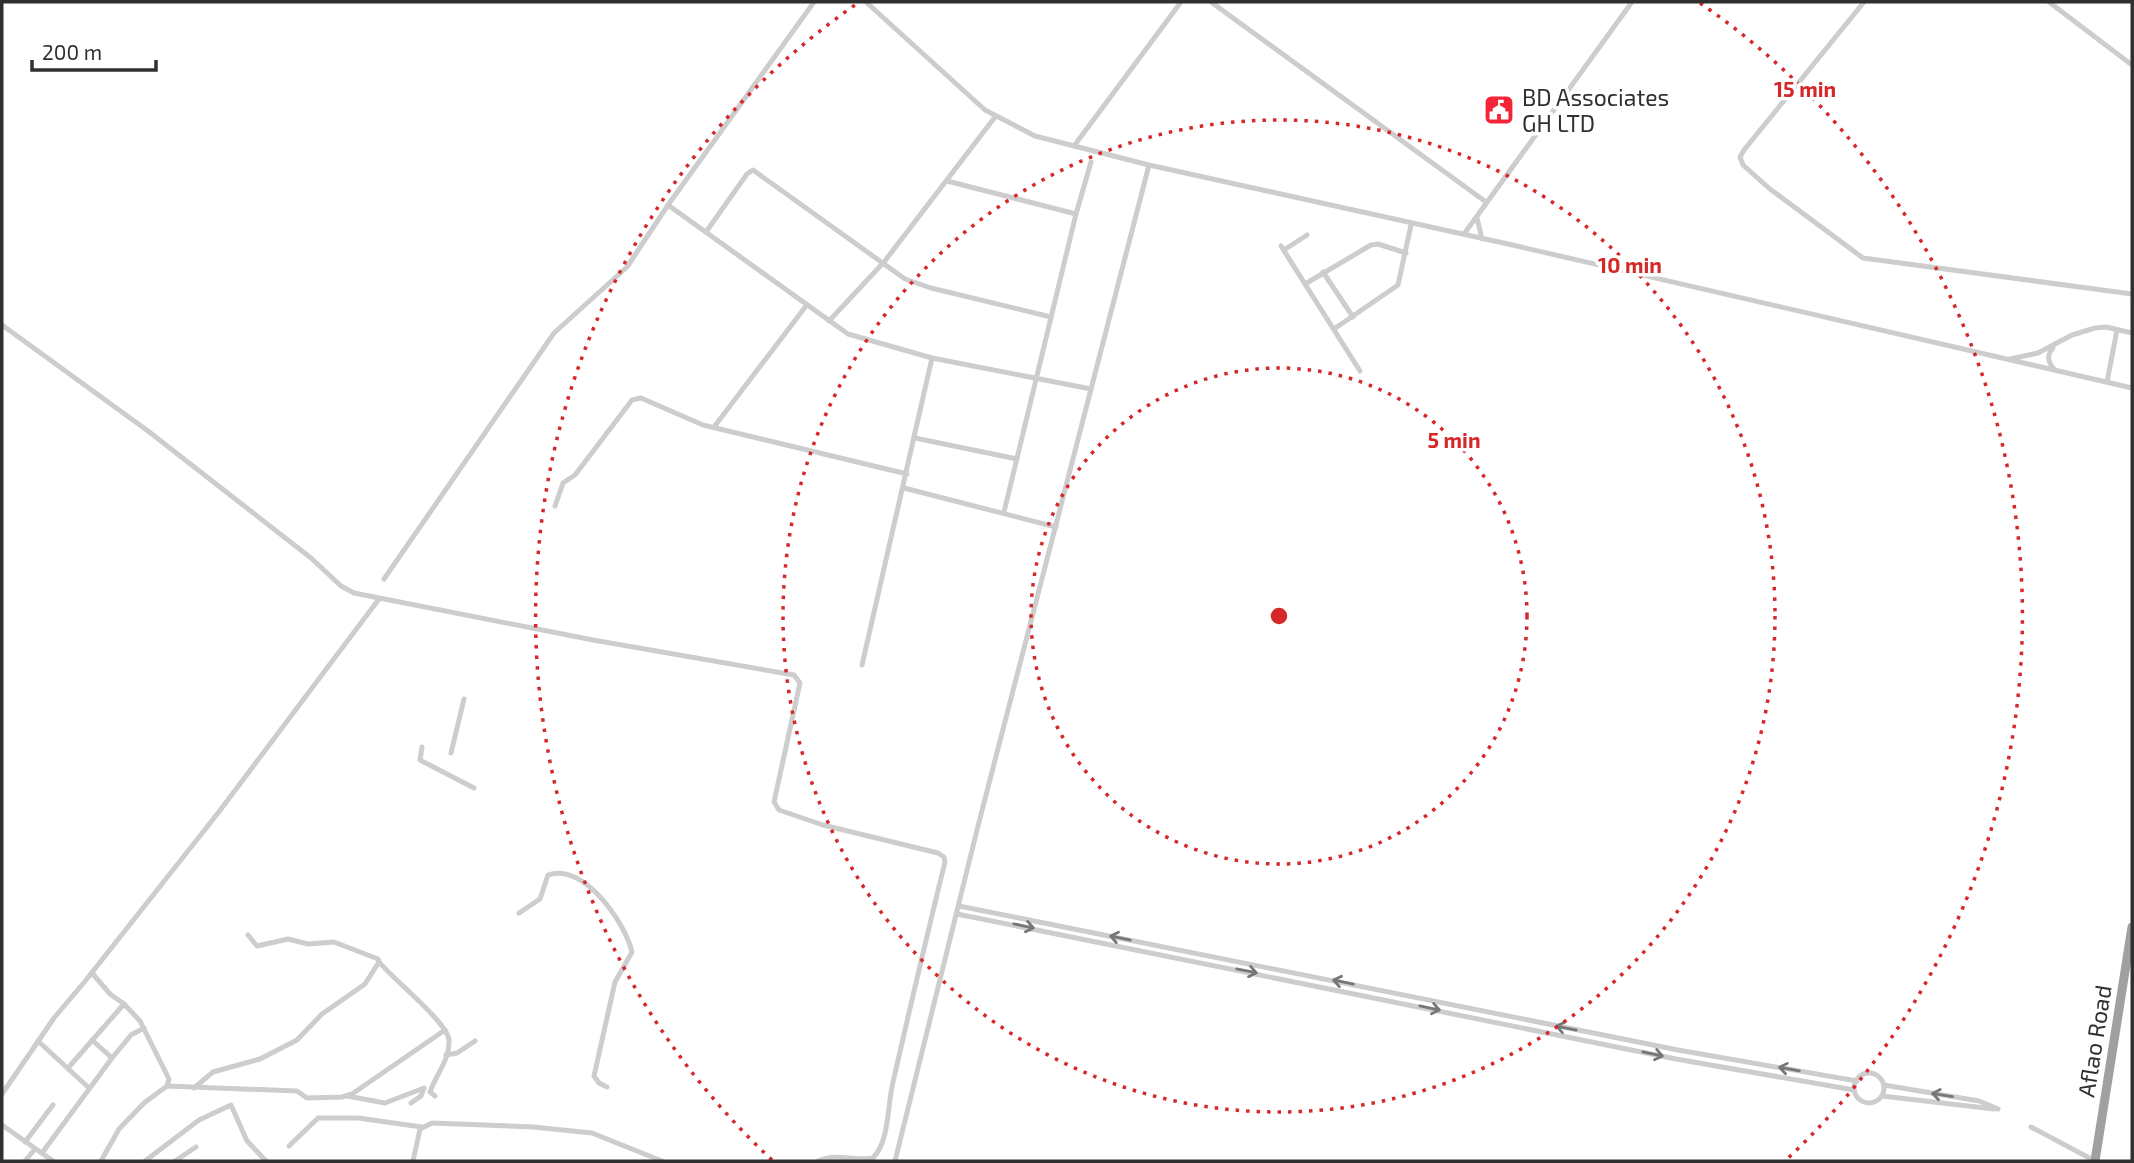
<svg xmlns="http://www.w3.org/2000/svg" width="2134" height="1163" font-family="'Exo 2',sans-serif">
	<rect width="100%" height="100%" fill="#fff"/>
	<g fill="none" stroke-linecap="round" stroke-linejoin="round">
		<g stroke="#cdcdcd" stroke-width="5">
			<path d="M866 2 985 110 1035 136 1149 165 1508 244 2132 388"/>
			<path d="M1211 2 1486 202"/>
			<path d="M1864 2 1744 150 1740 157 1743 165 1770 189 1863 258 2132 294"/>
			<path d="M2049 2 2132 65"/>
			<path d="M1074 146 1181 2"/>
			<path d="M947 181 1076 214"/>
			<path d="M668 205 848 334 932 358 1091 389"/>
			<path d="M1477 218 1482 239"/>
			<path d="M706 232 747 174 753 170 905 279 931 288 1051 317"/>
			<path d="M1464 234 1632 2"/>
			<path d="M1281 246 1360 371"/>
			<path d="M1284 250 1307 235"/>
			<path d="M1323 272 1353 317"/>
			<path d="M1305 284 1371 245 1378 244 1406 253"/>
			<path d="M829 321 884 262 995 117"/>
			<path d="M2 325 148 431 311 558 341 586 354 593 593 640 794 675 800 683 774 802 779 810 823 825 938 853 944 857 945 862C927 935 910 1008 893 1082 887 1106 890 1140 873 1158 853 1162 837 1152 818 1161"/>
			<path d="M1334 329 1398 285 1411 225"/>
			<path d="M2053 348C2046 355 2048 363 2055 370"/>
			<path d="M2010 359 2038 353 2072 335 2095 328 2106 327 2132 333"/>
			<path d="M2107 382 2117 330"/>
			<path d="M714 427 806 306"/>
			<path d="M915 438 1017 459"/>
			<path d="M904 488 1056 527"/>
			<path d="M555 506 563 483 575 475 632 400 641 398 703 425 907 474"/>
			<path d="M1004 512 1076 214 1091 162"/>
			<path d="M384 579 554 333 627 267 668 205 814 2"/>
			<path d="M862 665 932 358"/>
			<path d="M422 747 420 760 474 788"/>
			<path d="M451 753 464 699"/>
			<path d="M959 906 1678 1050 1857 1081"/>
			<path d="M519 913 540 899 548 875C583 862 625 922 632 952L615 982 594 1076 599 1083 607 1087"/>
			<path d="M957 914 1676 1059 1854 1090"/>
			<path d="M379 962C393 979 448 1023 449 1040 450 1060 436 1074 430 1092L435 1096"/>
			<path d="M92 973 110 994 124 1004 140 1021 169 1079 167 1086 144 1103 119 1129 101 1161"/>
			<path d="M92 1040 112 1058"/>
			<path d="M38 1041 89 1088"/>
			<path d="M446 1055 457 1053 475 1041"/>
			<path d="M68 1068 124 1004"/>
			<circle cx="1869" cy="1088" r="15"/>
			<path d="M1884 1085 1979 1101 1998 1109"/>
			<path d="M167 1086 297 1091 307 1098 342 1097 352 1094 445 1030"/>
			<path d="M194 1088 213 1072 260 1059 297 1040 322 1014 365 984 379 962 378 959 334 942 308 944 288 939 257 946 248 935"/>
			<path d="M2 1094 54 1018 86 980 218 813 379 599"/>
			<path d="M347 1096 385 1103 424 1088 421 1096 411 1103"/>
			<path d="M1882 1096 1994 1109"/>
			<path d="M2 1125 53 1161"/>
			<path d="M2031 1127 2095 1161"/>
			<path d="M25 1142 53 1105"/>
			<path d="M289 1146 318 1118H358L422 1127"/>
			<path d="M42 1153 112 1058 131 1035 144 1028"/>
			<path d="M25 1161 35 1149"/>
			<path d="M145 1161 199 1120 231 1105 247 1141 266 1161"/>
			<path d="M175 1161 196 1147"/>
			<path d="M413 1161 420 1129 432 1123 533 1127 592 1133 662 1161"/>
			<path d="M895 1161 978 826 1149 165"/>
		</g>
		<path stroke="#a0a0a0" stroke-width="9" d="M2095 1161 2132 927"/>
	</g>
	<defs><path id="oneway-shaft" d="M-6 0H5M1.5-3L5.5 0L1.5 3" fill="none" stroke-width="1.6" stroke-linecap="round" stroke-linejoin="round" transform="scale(1.75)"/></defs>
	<g stroke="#777">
		<use href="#oneway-shaft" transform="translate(1024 926) rotate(12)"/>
		<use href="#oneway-shaft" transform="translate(1120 938) rotate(-168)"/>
		<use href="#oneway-shaft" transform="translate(1247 971) rotate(11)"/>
		<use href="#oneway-shaft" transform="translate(1343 982) rotate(-168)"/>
		<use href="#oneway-shaft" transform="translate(1430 1008) rotate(12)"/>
		<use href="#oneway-shaft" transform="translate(1566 1028) rotate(-169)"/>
		<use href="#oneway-shaft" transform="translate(1653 1054) rotate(12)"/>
		<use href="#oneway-shaft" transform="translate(1789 1069) rotate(-170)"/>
		<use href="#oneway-shaft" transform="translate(1942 1095) rotate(-171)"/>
	</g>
	<g fill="none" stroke="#d62828" stroke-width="3.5" stroke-dasharray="3.5 7">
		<circle cx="1279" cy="616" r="248"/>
		<circle cx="1279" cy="616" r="496"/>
		<path d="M772 1160A744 744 0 0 1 858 3M1700 3A744 744 0 0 1 1786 1160"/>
	</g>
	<defs>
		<g id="civic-square" transform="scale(1.575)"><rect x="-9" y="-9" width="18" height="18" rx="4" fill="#f52436" stroke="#fff"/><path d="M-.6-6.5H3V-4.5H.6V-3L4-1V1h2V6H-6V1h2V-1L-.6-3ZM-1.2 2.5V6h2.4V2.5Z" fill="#fff"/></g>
	</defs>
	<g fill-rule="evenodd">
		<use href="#civic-square" x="1499" y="110"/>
	</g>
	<g text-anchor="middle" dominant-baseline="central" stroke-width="7" stroke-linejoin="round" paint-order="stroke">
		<g font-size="23" fill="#303030" stroke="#fff" text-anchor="start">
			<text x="1522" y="97">BD Associates<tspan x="1522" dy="26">GH LTD</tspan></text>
		</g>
		<g font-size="23" fill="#303030" stroke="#fff">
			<text transform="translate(2094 1041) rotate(-81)">Aflao Road</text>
		</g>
	</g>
	<circle cx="1279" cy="616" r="10" fill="#d62828" stroke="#fff" stroke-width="3.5"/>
	<g font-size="21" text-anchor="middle" font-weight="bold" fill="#d62828" stroke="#fff" stroke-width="7" stroke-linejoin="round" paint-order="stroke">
		<text x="1805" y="97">15 min</text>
		<text x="1630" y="273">10 min</text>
		<text x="1454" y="448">5 min</text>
	</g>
	<rect width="2134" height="1163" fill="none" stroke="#303030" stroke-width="7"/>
	<path d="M32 60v10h124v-10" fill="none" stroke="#303030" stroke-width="3.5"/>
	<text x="42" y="60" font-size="21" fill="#303030" stroke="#ffffff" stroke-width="5" paint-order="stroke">200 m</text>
</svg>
